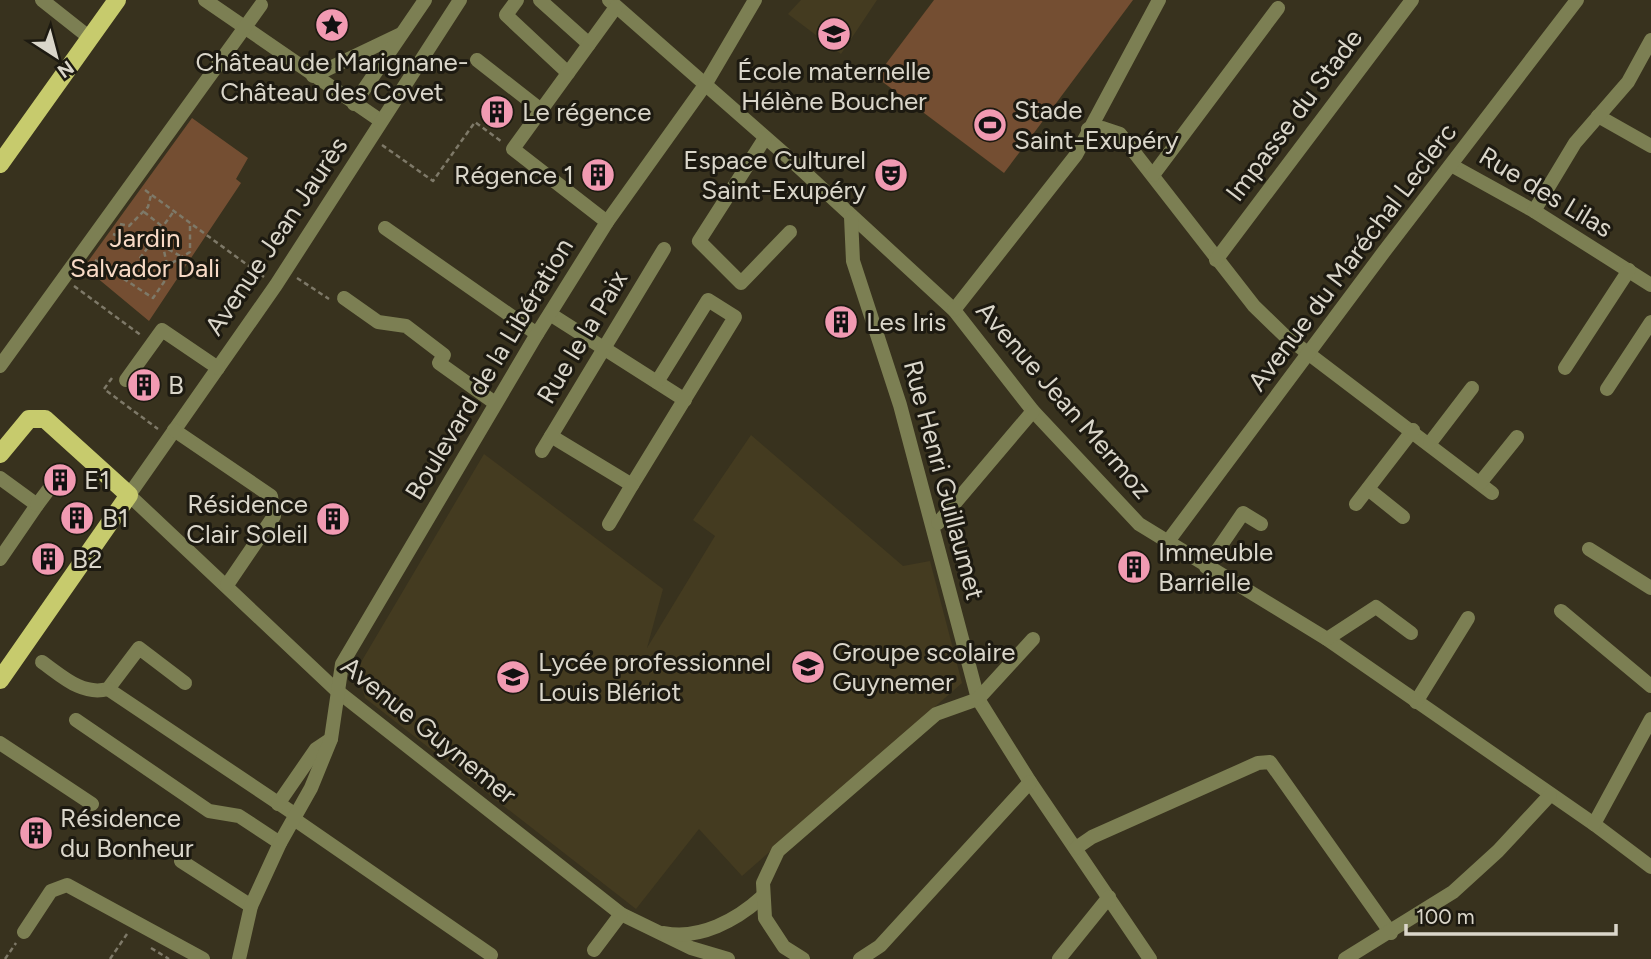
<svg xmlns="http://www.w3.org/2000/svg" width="1651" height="959" font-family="Figtree,sans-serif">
	<rect width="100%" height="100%" fill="#38321e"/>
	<g fill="#443b20">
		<path d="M801 0H877L841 54 788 14Z"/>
		<path d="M751 435 903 566 930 561 962 683 742 876 699 829 636 909 365 698 357 669 484 454 663 589 647 648 715 536 693 520Z"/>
	</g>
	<g fill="#744e32">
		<path d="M934 0H1133L1004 173 876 77Z"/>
		<path d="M192 118 248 158 236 179 241 183 149 321 84 267Z"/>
	</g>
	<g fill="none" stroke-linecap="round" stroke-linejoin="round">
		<g stroke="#7e7968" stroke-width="2.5" stroke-dasharray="5 3.5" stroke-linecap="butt">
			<path d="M382 145 433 181 475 122 502 142"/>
			<path d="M145 190 264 277"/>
			<path d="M144 212 163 227"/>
			<path d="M120 224 129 226 148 207 151 195"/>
			<path d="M113 234 148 247"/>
			<path d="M150 246H163"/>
			<path d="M95 260 153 298 164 282 167 266 190 252V223"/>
			<path d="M167 265 163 246 182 257"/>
			<path d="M297 278 329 299"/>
			<path d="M125 279 174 211"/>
			<path d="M74 286 142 336"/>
			<path d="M112 378 104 389 158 429"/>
			<path d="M151 948 169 959"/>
			<path d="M5 959 16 943"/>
			<path d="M110 959 127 934"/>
		</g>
		<g stroke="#7c7f53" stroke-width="14">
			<path d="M42 0 90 38"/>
			<path d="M205 0 381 121"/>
			<path d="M460 0 276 285 129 495 336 690 621 914 691 948 728 959"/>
			<path d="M517 0 506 15 568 73"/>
			<path d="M540 0 589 44"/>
			<path d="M609 0 789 158 954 310 1033 411 1139 524 1327 639 1594 824 1651 867"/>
			<path d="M477 60 541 110"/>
			<path d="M313 76 401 34"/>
			<path d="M354 104 425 0"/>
			<path d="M1598 116 1651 146"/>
			<path d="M1088 129 1102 128 1120 134 1254 306 1284 335 1492 493"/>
			<path d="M765 138 699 241 741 283 790 232"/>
			<path d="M1451 165 1534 211 1651 285"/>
			<path d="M1153 175 1278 8"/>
			<path d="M1534 211 1575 143 1628 82 1651 40"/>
			<path d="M851 217 853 261 900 405 978 699 1030 782 1150 959"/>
			<path d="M607 222 513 149 616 7"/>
			<path d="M385 228 537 334"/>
			<path d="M1216 260 1412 0"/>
			<path d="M344 298 378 322 406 326 444 355 439 363 495 403"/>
			<path d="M954 310 1076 155 1159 0"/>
			<path d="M550 314 685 400"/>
			<path d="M0 366 261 5"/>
			<path d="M1565 368 1629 270"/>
			<path d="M126 380 162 330 218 368"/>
			<path d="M1607 389 1651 322"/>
			<path d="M174 430 271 496 274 516 227 585"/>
			<path d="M551 436 632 485 735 317 708 300 657 382"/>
			<path d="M1430 443 1472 388"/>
			<path d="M542 451 664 249"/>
			<path d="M0 478 37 505 0 559"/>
			<path d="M1480 483 1517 437"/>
			<path d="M1368 489 1403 517"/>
			<path d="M1356 504 1413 430"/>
			<path d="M37 505 49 489"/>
			<path d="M938 523 1033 411"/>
			<path d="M609 524 632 485"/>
			<path d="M1166 544 1383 253 1577 0"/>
			<path d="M1589 549 1651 588"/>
			<path d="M1206 567 1243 513 1261 524"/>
			<path d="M1561 611 1651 686"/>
			<path d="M1327 639 1376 607 1411 633"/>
			<path d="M42 662C62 676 82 696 108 689L139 648 185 683"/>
			<path d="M108 689 296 815"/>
			<path d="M1416 702 1468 618"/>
			<path d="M76 720 209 811 239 816 280 843"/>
			<path d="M0 743 92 804"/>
			<path d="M278 804 316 749 331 739"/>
			<path d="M294 819 491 955"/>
			<path d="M1594 824 1651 719"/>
			<path d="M1076 848 1092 837 1258 763 1270 762 1391 933"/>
			<path d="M181 861 251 906"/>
			<path d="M24 932 51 891 67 885 203 959"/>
			<path d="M664 933C700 940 737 920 762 897"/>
			<path d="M594 950 621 914"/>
			<path d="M239 959 251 906 280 843 311 788 331 739 342 664 537 334 607 222 705 85 755 0"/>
			<path d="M803 959 784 947 765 918 763 883 778 851 936 714 978 699 1033 639"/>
			<path d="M860 959 880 946 1030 782"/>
			<path d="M1059 959 1109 897"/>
			<path d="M1345 959 1453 892 1498 851 1550 795"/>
		</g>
		<g stroke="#c7cb6d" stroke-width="18">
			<path d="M0 164 117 0"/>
			<path d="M0 454 29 419H45L129 495 0 680"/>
		</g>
	</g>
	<defs>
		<g id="sight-disc" transform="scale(1.75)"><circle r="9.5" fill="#f19ab2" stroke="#1d1a11"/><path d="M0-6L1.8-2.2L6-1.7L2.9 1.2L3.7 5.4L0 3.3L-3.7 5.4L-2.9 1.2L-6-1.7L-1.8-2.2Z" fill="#111"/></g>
		<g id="school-disc" transform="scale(1.75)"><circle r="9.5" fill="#f19ab2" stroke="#1d1a11"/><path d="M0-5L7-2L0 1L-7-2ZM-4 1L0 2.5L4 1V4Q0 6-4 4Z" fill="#111"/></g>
		<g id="building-disc" transform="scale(1.75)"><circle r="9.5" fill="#f19ab2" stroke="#1d1a11"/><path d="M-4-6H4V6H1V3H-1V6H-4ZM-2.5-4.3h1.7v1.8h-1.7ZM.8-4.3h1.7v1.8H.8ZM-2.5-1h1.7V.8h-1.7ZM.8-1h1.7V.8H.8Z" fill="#111"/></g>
		<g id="stadium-disc" transform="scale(1.75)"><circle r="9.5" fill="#f19ab2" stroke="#1d1a11"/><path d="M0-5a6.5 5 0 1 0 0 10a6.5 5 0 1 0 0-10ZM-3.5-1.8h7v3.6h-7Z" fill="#111"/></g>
		<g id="theatre-disc" transform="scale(1.75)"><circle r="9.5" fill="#f19ab2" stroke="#1d1a11"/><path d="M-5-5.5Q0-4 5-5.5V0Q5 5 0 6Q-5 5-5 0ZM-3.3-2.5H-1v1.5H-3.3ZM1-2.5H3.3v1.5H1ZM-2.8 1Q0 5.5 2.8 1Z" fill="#111"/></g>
	</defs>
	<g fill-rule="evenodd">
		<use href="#sight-disc" x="332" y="25"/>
		<use href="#school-disc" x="834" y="34"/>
		<use href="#building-disc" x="497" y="112"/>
		<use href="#stadium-disc" x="990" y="125"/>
		<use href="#building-disc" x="598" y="175"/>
		<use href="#theatre-disc" x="891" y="175"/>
		<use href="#building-disc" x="841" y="322"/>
		<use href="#building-disc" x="144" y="385"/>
		<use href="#building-disc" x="60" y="480"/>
		<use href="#building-disc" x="77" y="518"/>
		<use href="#building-disc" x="333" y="519"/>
		<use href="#building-disc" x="48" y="559"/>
		<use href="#building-disc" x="1134" y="567"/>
		<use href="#school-disc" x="808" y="667"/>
		<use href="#school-disc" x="513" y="677"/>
		<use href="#building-disc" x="36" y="833"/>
	</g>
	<g text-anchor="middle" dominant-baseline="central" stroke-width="6" stroke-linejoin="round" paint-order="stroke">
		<g font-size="26" fill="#dad6ca" stroke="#1d1a11" text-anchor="start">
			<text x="332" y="62" text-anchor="middle">Château de Marignane-<tspan x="332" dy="30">Château des Covet</tspan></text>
			<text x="834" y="71" text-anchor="middle">École maternelle<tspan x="834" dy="30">Hélène Boucher</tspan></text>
			<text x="1014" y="110">Stade<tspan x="1014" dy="30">Saint-Exupéry</tspan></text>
			<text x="522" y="112">Le régence</text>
			<text x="866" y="160" text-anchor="end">Espace Culturel<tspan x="866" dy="30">Saint-Exupéry</tspan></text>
			<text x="574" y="175" text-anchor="end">Régence 1</text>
			<text x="866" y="322">Les Iris</text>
			<text x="168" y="385">B</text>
			<text x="84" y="480">E1</text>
			<text x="308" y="504" text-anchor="end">Résidence<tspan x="308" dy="30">Clair Soleil</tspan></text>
			<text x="102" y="518">B1</text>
			<text x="1158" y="552">Immeuble<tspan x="1158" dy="30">Barrielle</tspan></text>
			<text x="72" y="559">B2</text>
			<text x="832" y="652">Groupe scolaire<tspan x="832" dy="30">Guynemer</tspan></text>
			<text x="538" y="662">Lycée professionnel<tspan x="538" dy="30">Louis Blériot</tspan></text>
			<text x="60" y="818">Résidence<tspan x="60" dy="30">du Bonheur</tspan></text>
		</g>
		<g font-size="26" fill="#dad6ca" stroke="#1d1a11">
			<text transform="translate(1294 115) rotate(-53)">Impasse du Stade</text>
			<text transform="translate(1546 192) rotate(31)">Rue des Lilas</text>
			<text transform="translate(276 236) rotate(-56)">Avenue Jean Jaurès</text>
			<text transform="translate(1352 257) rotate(-53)">Avenue du Maréchal Leclerc</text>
			<text transform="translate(582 337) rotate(-59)">Rue le la Paix</text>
			<text transform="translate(489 369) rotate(-59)">Boulevard de la Libération</text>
			<text transform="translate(1064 400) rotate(49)">Avenue Jean Mermoz</text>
			<text transform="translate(944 480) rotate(75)">Rue Henri Guillaumet</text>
			<text transform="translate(429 730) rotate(39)">Avenue Guynemer</text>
		</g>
		<g font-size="26" fill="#f8dac6" stroke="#1d1a11">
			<text x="145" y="238">Jardin<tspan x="145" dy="30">Salvador Dali</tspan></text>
		</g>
	</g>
	<g transform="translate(56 56) rotate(144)" stroke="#1d1a11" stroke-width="5" paint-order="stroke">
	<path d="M0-5L12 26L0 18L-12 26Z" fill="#dad6ca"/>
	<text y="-10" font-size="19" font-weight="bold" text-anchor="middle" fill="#dad6ca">N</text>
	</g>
	<path d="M1406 924v10h210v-10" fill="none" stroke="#dad6ca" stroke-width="3.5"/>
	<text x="1416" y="924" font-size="21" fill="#dad6ca" stroke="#1d1a11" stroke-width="5" paint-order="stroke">100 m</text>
</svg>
